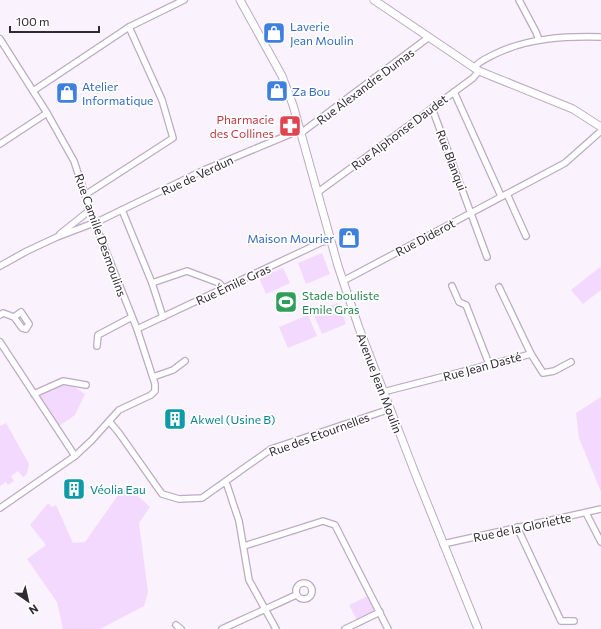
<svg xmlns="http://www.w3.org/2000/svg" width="601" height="629" font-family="Commissioner,sans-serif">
	<rect width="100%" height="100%" fill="#faf2fd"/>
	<g fill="#f3d9fd">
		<path d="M322 253 330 274 306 284 298 263Z"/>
		<path d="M600 267 601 268V290L583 304 571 290Z"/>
		<path d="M283 268 290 283 266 294 259 278Z"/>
		<path d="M338 303 346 324 322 334 313 313Z"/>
		<path d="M308 315 317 336 288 348 279 327Z"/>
		<path d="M60 384 72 385 85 394 75 415 59 426 40 400 41 394Z"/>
		<path d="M601 397V492L579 438 576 413Z"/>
		<path d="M6 423 29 464 27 474 23 477 18 471 11 476 14 481 8 485 6 482 0 486V426Z"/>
		<path d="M129 488 150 507 139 523 148 592 144 606 100 629H63L57 602 27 559 46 545 30 525 48 503 52 507 56 505 73 543 85 542 121 491Z"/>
		<path d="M368 596 374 609 373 613 357 620 349 605Z"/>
	</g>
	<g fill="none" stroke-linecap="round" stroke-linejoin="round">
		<g stroke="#bdaac4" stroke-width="8">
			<g id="minor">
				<path d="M519 0 536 32 539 40"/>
				<path d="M0 39 47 113 74 161 92 216 137 329 155 384V391L151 395 119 410 92 440 75 456 0 508"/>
				<path d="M474 68C479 61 487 58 495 54 528 38 565 36 601 37"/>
				<path d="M33 91 129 27 184 0"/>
				<path d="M454 92 501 196"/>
				<path d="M432 108 487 257"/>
				<path d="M301 133 429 37"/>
				<path d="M0 144 47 113"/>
				<path d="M318 192 362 160 473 78 479 71"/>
				<path d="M507 194 526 236"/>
				<path d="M85 195 173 138 162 100 129 27"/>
				<path d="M122 210 152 283 163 317"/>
				<path d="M60 234 90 210"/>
				<path d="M0 266 27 251 57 237 99 221 204 170 300 130"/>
				<path d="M343 281 565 163 601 131"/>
				<path d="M152 283 187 271 219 283 224 288"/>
				<path d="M452 286 459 302 466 305 489 364"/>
				<path d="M499 287 531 354"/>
				<path d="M0 315 3 313 14 317 22 328 26 329 29 324 21 312 14 317"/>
				<path d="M137 329 322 242 330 240"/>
				<path d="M0 342 75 456"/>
				<path d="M97 346 98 335 132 317"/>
				<path d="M153 377 173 370 185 361"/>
				<path d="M383 392 531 354 543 373 554 371 571 362"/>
				<path d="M34 394 63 381 86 385"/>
				<path d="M109 421 119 433 162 494 179 499 202 498 271 449 390 409"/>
				<path d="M225 482 227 485 239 521 249 580 276 629"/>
				<path d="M586 513 601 542"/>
				<path d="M517 527 561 621H574"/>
				<path d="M443 544 601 509"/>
				<path d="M244 546 323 521 335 525 388 629"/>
				<circle cx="304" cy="591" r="8"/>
				<path d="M176 625 181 629"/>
				<path d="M222 629 296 595"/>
				<path d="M345 629 380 612"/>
			</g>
		</g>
		<g stroke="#bdaac4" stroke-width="9">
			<g id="major">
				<path d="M240 0 282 76 293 105 338 266 359 328 415 473 478 629"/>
				<path d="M374 0 479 71 573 109 601 127"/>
			</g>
		</g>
		<use href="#minor" stroke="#fff" stroke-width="5.5"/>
		<use href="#major" stroke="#fff" stroke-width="7"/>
	</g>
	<defs>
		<g id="shop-square" transform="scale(1.15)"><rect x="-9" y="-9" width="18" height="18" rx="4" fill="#3f7fe0" stroke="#fff"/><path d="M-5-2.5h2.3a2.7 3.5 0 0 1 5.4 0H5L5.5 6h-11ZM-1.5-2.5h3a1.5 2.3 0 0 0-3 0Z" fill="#fff"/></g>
		<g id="pharmacy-square" transform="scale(1.15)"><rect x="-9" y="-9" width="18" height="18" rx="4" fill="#e0444e" stroke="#fff"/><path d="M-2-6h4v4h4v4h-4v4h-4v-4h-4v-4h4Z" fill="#fff"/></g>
		<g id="stadium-square" transform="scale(1.15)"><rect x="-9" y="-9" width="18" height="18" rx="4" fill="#2e9e5b" stroke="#fff"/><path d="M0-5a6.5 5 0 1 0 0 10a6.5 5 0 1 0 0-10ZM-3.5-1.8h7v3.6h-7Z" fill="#fff"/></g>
		<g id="building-square" transform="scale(1.15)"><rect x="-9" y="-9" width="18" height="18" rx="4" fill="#0f9aa8" stroke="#fff"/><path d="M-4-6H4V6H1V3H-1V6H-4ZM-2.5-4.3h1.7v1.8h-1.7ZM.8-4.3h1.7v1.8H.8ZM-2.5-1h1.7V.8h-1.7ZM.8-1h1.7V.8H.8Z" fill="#fff"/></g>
	</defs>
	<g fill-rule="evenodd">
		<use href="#shop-square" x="274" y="33"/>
		<use href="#shop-square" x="277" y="91"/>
		<use href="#shop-square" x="67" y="93"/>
		<use href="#pharmacy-square" x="290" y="126"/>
		<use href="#shop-square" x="349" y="238"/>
		<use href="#stadium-square" x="286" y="302"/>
		<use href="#building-square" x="175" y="419"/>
		<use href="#building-square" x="74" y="489"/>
	</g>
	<g text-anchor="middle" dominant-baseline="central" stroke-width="3.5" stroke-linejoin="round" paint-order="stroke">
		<g font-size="12" fill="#366cbe" stroke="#fff" text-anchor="start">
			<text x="290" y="26">Laverie<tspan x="290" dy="14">Jean Moulin</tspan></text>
			<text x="82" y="86">Atelier<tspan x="82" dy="14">Informatique</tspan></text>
			<text x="292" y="91">Za Bou</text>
			<text x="334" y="238" text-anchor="end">Maison Mourier</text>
		</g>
		<g font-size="12" fill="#312934" stroke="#fff">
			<text transform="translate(365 86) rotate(-37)">Rue Alexandre Dumas</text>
			<text transform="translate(399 132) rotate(-37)">Rue Alphonse Daudet</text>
			<text transform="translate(452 160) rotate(69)">Rue Blanqui</text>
			<text transform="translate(197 175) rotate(-25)">Rue de Verdun</text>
			<text transform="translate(101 235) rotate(70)">Rue Camille Desmoulins</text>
			<text transform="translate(425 237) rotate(-28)">Rue Diderot</text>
			<text transform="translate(233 284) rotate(-25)">Rue Émile Gras</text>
			<text transform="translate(482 366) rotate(-15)">Rue Jean Dasté</text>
			<text transform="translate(380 383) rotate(69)">Avenue Jean Moulin</text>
			<text transform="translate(319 434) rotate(-20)">Rue des Etournelles</text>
			<text transform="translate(522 527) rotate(-12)">Rue de la Gloriette</text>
		</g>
		<g font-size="12" fill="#be3a42" stroke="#fff" text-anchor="end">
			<text x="274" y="119">Pharmacie<tspan x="274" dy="14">des Collines</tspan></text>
		</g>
		<g font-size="12" fill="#27864d" stroke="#fff" text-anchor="start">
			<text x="302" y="295">Stade bouliste<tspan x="302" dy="14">Emile Gras</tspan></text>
		</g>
		<g font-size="12" fill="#0d838f" stroke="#fff" text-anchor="start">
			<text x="190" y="419">Akwel (Usine B)</text>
			<text x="90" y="489">Véolia Eau</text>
		</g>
	</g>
	<g transform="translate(28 601) rotate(146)" stroke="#ffffff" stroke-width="3" paint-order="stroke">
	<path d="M0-3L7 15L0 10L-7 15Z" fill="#312934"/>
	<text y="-6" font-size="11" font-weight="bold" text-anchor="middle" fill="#312934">N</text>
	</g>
	<path d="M10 26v6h89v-6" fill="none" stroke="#312934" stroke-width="2"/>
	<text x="16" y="26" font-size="12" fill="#312934" stroke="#ffffff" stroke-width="3" paint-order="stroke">100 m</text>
</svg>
